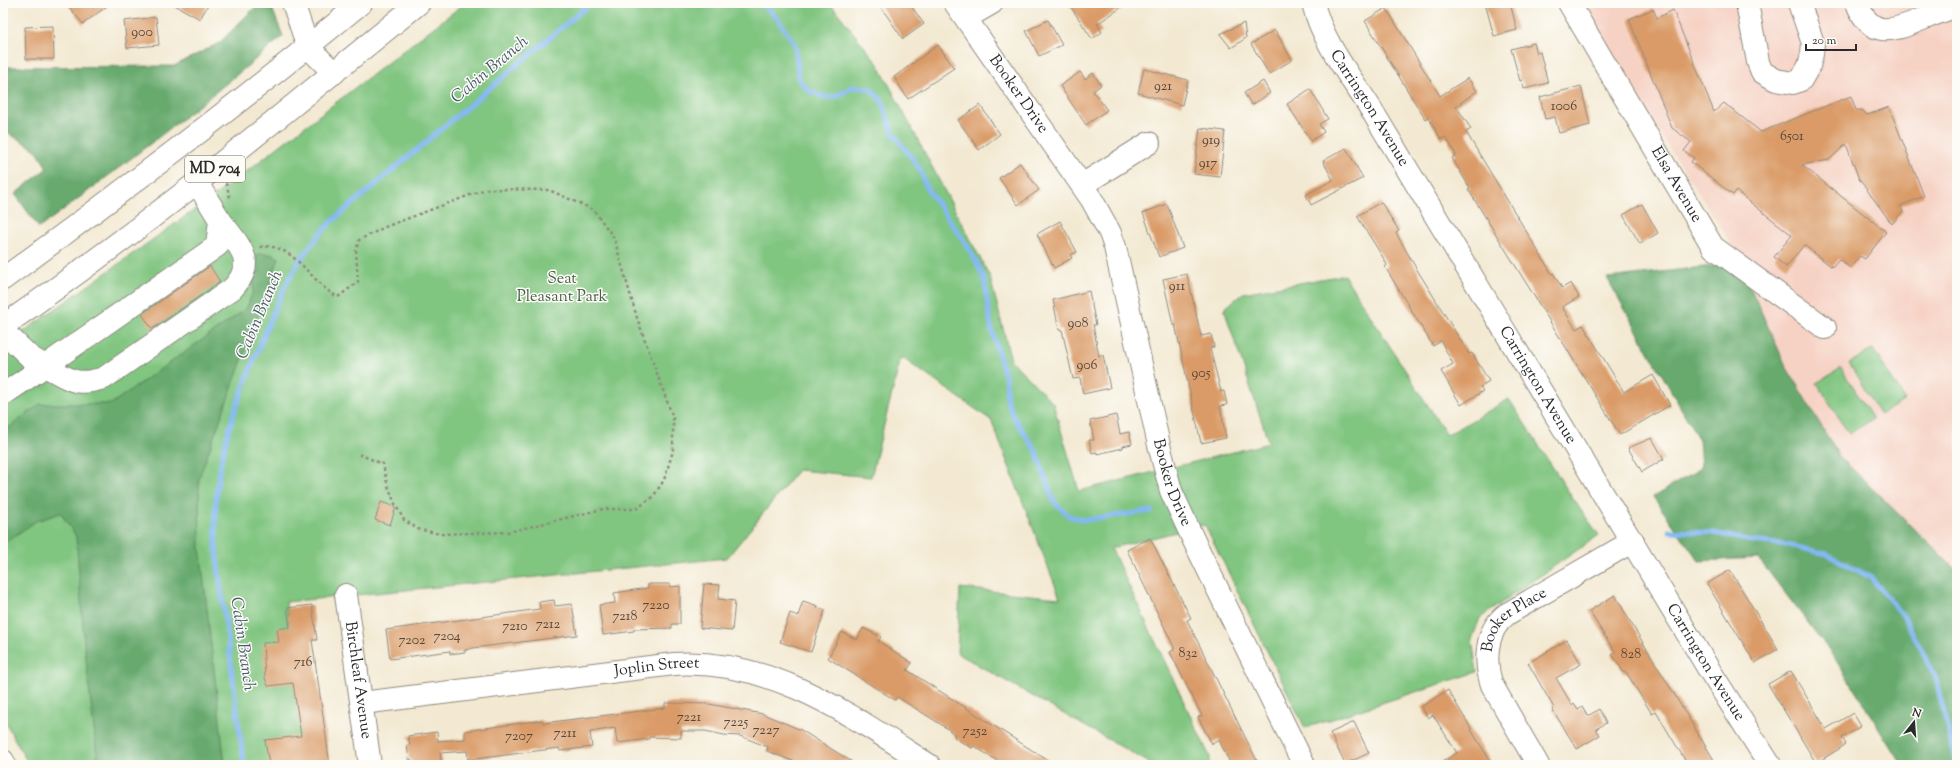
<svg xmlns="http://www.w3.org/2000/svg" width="1960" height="768" font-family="'Sorts Mill Goudy',serif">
	<rect width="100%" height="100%" fill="#fdfcf7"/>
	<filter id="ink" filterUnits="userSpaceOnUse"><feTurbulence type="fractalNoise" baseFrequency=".025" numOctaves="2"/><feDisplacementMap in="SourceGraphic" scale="8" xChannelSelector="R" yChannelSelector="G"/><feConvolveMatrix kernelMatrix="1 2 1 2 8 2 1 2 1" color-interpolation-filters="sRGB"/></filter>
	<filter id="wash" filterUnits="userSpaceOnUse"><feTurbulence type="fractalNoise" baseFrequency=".012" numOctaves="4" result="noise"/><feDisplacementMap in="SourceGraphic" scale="16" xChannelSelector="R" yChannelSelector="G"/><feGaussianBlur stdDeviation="0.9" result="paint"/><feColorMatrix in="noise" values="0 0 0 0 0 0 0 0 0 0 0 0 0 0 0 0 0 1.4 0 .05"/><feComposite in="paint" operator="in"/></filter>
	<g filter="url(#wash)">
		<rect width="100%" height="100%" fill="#f3e9d2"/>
		<path fill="#f6d2c4" d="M1581 3H1957V571L1839 456 1787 368 1727 237 1634 93Z"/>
		<g fill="#80c580" stroke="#567856">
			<path d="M465 3H830L878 64 990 277 1011 360 1053 403 1079 491 1269 443 1224 309 1243 293 1344 275 1447 435 1509 399 1575 502 1599 535 1480 618 1472 639 1477 672 1305 728 1205 525 1111 548 1210 757 1209 765H1153L957 653 960 588 1060 598 991 420 901 357 871 477 798 470 727 558 286 602 305 765H29L3 718V346L221 191Z"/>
			<path d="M1873 349 1905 400 1880 415 1849 363Z"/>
			<path d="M1841 368 1873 419 1849 434 1817 383Z"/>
		</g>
		<g fill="#68aa6e" stroke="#4a6a4c">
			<path d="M259 3H270L283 36C204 104 122 166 39 228L15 194 47 168 36 150 3 130V67L174 66 219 43Z"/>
			<path d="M257 254H270L279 258 199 478 200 548 225 765H98L84 642 76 536 61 513 36 521 3 544V432L40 404H111L246 309 253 292Z"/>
			<path d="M1739 263 1787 368 1839 456 1957 571V765H1902L1832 654 1758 558 1699 561 1653 497 1701 468 1699 440 1607 278Z"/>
		</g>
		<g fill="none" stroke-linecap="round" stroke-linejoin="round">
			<g stroke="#84b8f2" stroke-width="5">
				<path d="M761 3 778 19 795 45 799 80 809 91 824 97H835L852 87 865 88 872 90 882 101 893 133 920 169 926 187 964 241 978 265 984 279 991 327 1006 380 1007 400 1014 418 1035 449 1054 502 1069 516 1084 520 1151 511"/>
				<path d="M1669 531 1714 533 1752 541 1788 545 1827 554 1870 577 1902 614 1935 675 1956 765"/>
				<path d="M244 765C238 716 231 667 225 618 219 576 212 533 217 489 222 439 241 392 260 345 279 297 294 259 332 221L591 3"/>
			</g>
		</g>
		<g id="blocks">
			<g fill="#da9b67">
				<path d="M66 3H111L83 24Z"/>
				<path d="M171 3H209L200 19Z"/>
				<path d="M878 3H909L924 24 903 39Z"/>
				<path d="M1072 3H1128L1097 24 1102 32 1092 39 1069 4Z"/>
				<path d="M1485 3H1510L1517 30 1494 36Z"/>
				<path d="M1386 8 1440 96 1468 78 1477 91 1456 106 1471 129 1466 132 1552 274 1553 273 1562 288 1571 283 1579 297 1562 307 1576 329 1583 325 1624 392 1653 375 1670 405 1620 435 1468 189 1470 188 1452 158 1456 155 1446 137 1441 139 1428 117 1425 119 1365 21Z"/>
				<path d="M1653 9 1657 18 1673 10 1714 112 1724 103 1761 132 1851 96 1856 110H1862L1867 115 1889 107 1924 196 1900 206 1903 211 1892 224 1859 179 1846 144 1829 160 1802 165 1886 232 1865 259 1860 256 1850 268 1839 259 1832 267 1804 245 1786 267 1774 257 1792 235 1736 191 1733 195 1691 162 1694 158 1684 151 1691 142 1672 128 1629 19Z"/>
				<path d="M156 17 159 45 127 48 124 21Z"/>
				<path d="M1048 20 1062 45 1039 56 1026 31Z"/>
				<path d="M1244 23 1246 38 1231 48 1220 34Z"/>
				<path d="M53 26 54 59H26L25 27Z"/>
				<path d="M1275 30 1292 60 1269 74 1251 44Z"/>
				<path d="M1534 43 1537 53 1540 52 1548 83 1524 89 1522 80 1520 81 1511 49Z"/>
				<path d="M938 45 954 68 908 99 894 77Z"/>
				<path d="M1144 69 1188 80 1182 105 1138 93Z"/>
				<path d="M1080 72 1085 79 1093 73 1101 85 1093 91 1107 110 1086 125 1060 86Z"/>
				<path d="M1263 81 1270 93 1252 105 1244 93Z"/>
				<path d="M1581 86 1590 125 1559 133 1555 117 1545 119 1540 97Z"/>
				<path d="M1310 89 1328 119 1319 124 1324 132 1311 141 1287 104Z"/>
				<path d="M980 105 1000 134 979 150 958 120Z"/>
				<path d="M1200 128 1225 131 1220 177 1194 174Z"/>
				<path d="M1346 148 1363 178 1311 205 1306 195 1333 180 1323 161Z"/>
				<path d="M1020 163 1039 190 1018 205 999 178Z"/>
				<path d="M1381 202 1399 231 1396 233 1416 268 1469 354 1472 353 1489 381 1480 387 1483 391 1461 405 1441 371 1453 364 1441 341 1433 346 1385 267 1387 265 1384 259 1357 216Z"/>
				<path d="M1167 204 1183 248 1159 257 1143 213Z"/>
				<path d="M1642 204 1658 233 1640 244 1623 215Z"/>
				<path d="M1060 221 1077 252 1070 255 1072 258 1054 268 1037 234Z"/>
				<path d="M210 266 220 282 152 329 142 314Z"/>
				<path d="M1187 274 1201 336 1211 334 1214 347 1210 348 1221 392 1224 391 1227 405 1220 406 1226 438 1201 443 1175 324 1173 325 1163 279Z"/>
				<path d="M1089 291 1096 325H1093L1099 356 1103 355 1110 388 1083 394 1080 378 1073 379 1062 330H1059L1053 300Z"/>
				<path d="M1116 415 1120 434 1129 432 1132 444 1123 446V448L1097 454V452L1092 453 1089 440H1094L1090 421Z"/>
				<path d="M1652 438 1664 459 1642 472 1628 448Z"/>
				<path d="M381 502 396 507 390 525 375 520Z"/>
				<path d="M1150 538 1191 618 1187 620 1259 765H1231L1219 740 1212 744 1198 717 1202 716 1170 652 1174 650V647L1127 550Z"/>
				<path d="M1730 570 1778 649 1755 663 1707 584Z"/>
				<path d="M648 584H670V587L680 586V624H672V628L634 629V631L603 635 599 605 615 603 614 593 648 588Z"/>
				<path d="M704 584 720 585 718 599 735 601 732 631 700 628Z"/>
				<path d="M1615 595 1631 623 1717 765H1688L1656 712 1652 714 1626 672 1624 673 1612 654 1615 652 1589 611Z"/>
				<path d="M554 600 555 606 572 604 577 635 473 648 465 650V652L450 654V651L390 659 386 630 540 609 539 602Z"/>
				<path d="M803 601 818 606 817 608 825 610 811 652 780 642 790 613 798 616Z"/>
				<path d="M312 605 317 640H312L330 765H269L265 740 301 736 293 683 268 686 265 678 263 643 279 642 277 629 290 627 287 608Z"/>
				<path d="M863 628 881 637 878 641 912 663 907 670 1055 765H1004L974 746 972 748 960 741 954 737 955 735 948 729 923 713 897 697 895 700 828 658 842 632 857 640Z"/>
				<path d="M1567 640 1581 664 1556 678 1572 705 1574 703 1578 709 1582 706 1588 716 1599 709 1606 723 1596 729 1600 735 1577 749 1552 709 1554 708 1528 663Z"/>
				<path d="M1791 671 1826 729 1853 713 1861 726 1842 738 1846 744 1839 749 1816 763 1768 684Z"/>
				<path d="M1448 690 1472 730H1471L1493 765H1437L1457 753 1433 715 1428 718 1421 707Z"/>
				<path d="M665 703 709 704 763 714 801 730 857 765H803L767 751 768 747 740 736 724 735 705 731H681V738L649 737V739L617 743 615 728 590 732 592 747 560 751 559 748 468 760 467 751 440 753 442 765H412L411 759 409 760 407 745H410L408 736 437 732 438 741 465 739V731L542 720 543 723 665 708Z"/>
				<path d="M1354 722 1369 753 1345 764 1330 733Z"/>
			</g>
		</g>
	</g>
	<g filter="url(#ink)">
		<use href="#blocks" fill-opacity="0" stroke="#8f8a7e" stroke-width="1"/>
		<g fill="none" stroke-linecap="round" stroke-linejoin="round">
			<g stroke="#8f8a7e" stroke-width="24">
				<g id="minor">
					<path d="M293 3 308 47 334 73"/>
					<path id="s1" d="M955 3 1092 200 1110 233 1115 247 1159 445 1171 491 1194 541 1304 765"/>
					<path id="s2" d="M1313 3C1322 41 1350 76 1371 109L1708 668 1770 765"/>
					<path id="s3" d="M1569 3 1713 247 1825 328"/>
					<path d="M1747 3 1758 62 1762 72 1776 80 1793 83 1801 80 1809 66 1812 54 1813 43 1799 3"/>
					<path d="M1857 3C1870 38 1891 32 1920 20 1932 15 1945 10 1957 6"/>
					<path d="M966 18 992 3"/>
					<path d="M1082 185 1149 143"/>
					<path d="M3 331 30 357 45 366 217 246 220 220 197 183"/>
					<path d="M4 394 45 366C70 379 74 387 104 378L232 289C259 261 238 245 220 220"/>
					<path id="s4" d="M346 595 370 765"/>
					<path id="s5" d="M362 703 674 664C772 658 850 715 929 765"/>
					<path d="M3 761 5 765"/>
					<path id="s6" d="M1538 765 1492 685C1484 662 1485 630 1507 614L1633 541"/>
				</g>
			</g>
			<g stroke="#8f8a7e" stroke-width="24">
				<g id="major">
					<path d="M3 279C125 190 245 99 361 3"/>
					<path d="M3 326C148 226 283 114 419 3"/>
				</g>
			</g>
			<g stroke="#8f8a7e" stroke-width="2.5" stroke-dasharray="3 3" stroke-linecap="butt">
				<path d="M226 183 230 198"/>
				<path d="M260 247C294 241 311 284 338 297L358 282 356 251 359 240 385 227 486 189 549 190 594 210 614 238 637 318 673 418V451L664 480 653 497 636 509H603L508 532 440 534 418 529 404 520 395 504 387 483 383 464 358 454"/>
			</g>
			<use href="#minor" stroke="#fff" stroke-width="22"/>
			<use href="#major" stroke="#fff" stroke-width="22"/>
		</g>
	</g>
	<g text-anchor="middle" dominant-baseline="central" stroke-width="3" stroke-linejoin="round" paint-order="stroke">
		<g font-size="14" fill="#57473a">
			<text x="142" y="33">900</text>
			<text x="1163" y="87">921</text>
			<text x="1564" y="107">1006</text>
			<text x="1792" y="137">6501</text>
			<text x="1211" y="141">919</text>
			<text x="1208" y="164">917</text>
			<text x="1177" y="287">911</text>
			<text x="1078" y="324">908</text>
			<text x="1087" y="366">906</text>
			<text x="1201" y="374">905</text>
			<text x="656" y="606">7220</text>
			<text x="625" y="617">7218</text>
			<text x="548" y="625">7212</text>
			<text x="515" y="627">7210</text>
			<text x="447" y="637">7204</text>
			<text x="412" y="641">7202</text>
			<text x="1188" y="654">832</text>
			<text x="1631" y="655">828</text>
			<text x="303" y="663">716</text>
			<text x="689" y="718">7221</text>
			<text x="736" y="723">7225</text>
			<text x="766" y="731">7227</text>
			<text x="975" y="732">7252</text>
			<text x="565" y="734">7211</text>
			<text x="519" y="737">7207</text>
		</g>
		<rect fill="#fdfcf7" stroke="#6a6a68" stroke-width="1" x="185" y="156" width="60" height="26" rx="3"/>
		<g font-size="15" font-weight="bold" fill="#2b2b2b">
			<text x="215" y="169">MD 704</text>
		</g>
		<g font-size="16" fill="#2b2b2b" stroke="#fdfcf7">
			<text stroke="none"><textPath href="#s1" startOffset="111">Booker Drive</textPath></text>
			<text stroke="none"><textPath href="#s2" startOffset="120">Carrington Avenue</textPath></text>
			<text stroke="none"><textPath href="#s3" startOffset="211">Elsa Avenue</textPath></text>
			<text stroke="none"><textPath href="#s2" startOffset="444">Carrington Avenue</textPath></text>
			<text stroke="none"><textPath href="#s1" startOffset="535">Booker Drive</textPath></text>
			<text stroke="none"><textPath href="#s6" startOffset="170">Booker Place</textPath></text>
			<text stroke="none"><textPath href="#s2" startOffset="768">Carrington Avenue</textPath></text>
			<text stroke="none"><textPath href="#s5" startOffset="297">Joplin Street</textPath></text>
			<text stroke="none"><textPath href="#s4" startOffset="86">Birchleaf Avenue</textPath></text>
		</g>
		<g font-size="16" fill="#496149" stroke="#fdfcf7">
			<text x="562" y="279">Seat<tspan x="562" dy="18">Pleasant Park</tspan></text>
		</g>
		<g font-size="17" font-style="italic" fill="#4a5c71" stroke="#fdfcf7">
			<text transform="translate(490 70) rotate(-40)">Cabin Branch</text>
			<text transform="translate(260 315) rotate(-67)">Cabin Branch</text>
			<text transform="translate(242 644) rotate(82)">Cabin Branch</text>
		</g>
	</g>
	<rect width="1960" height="768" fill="none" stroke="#fdfcf7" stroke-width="16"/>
	<g transform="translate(1914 722) rotate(17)" stroke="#fdfcf7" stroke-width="3" paint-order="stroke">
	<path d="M0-3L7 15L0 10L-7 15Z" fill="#2b2b2b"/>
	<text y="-6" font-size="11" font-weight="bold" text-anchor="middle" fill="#2b2b2b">N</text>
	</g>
	<path d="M1806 44v6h50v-6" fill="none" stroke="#2b2b2b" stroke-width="2"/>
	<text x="1812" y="44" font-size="12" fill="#2b2b2b" stroke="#fdfcf7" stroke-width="3" paint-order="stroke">20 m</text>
</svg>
